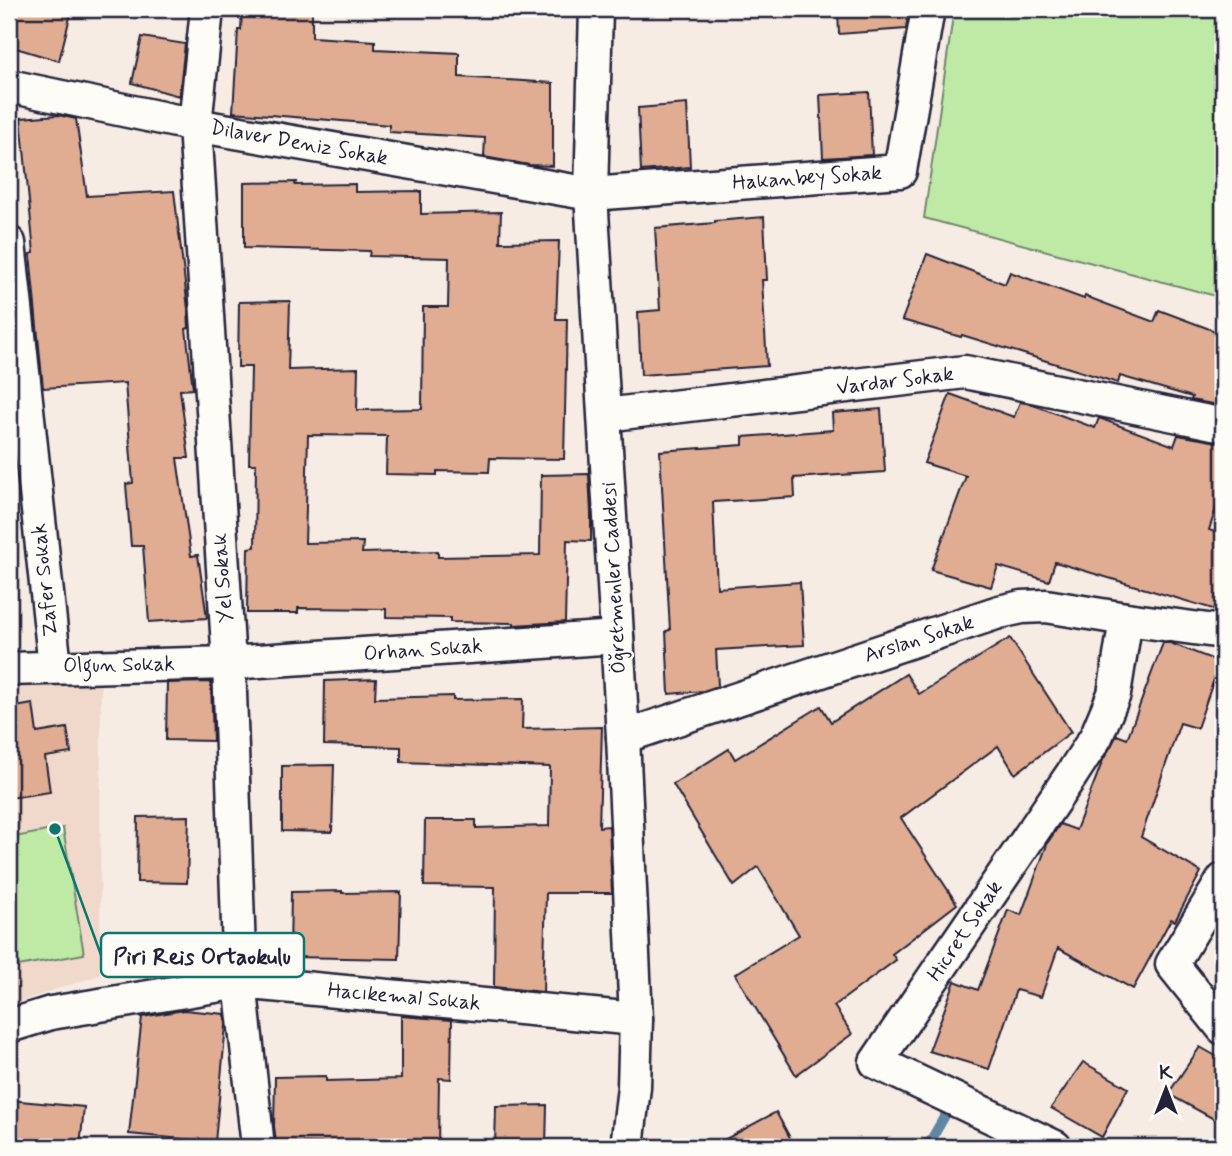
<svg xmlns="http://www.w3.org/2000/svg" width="1232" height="1156" font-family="Mynerve,sans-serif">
	<rect width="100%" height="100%" fill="#f7ece3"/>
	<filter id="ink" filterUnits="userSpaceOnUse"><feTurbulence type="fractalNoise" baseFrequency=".0143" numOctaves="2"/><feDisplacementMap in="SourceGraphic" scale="14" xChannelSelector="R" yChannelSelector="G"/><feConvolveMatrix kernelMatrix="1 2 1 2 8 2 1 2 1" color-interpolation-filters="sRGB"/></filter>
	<g filter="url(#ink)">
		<path fill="#f0d9cb" d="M101 677 100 975 9 1005V683Z"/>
		<g fill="#beeaa6" stroke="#708670" stroke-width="2">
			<path d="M954 9H1223V298L924 218Z"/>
			<path d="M63 828 84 954 18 966 9 913V838Z"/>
		</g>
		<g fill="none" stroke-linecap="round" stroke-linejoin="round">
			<path stroke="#5e87a2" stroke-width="10" d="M927 1147 947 1112"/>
		</g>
		<g fill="#e0ad92" stroke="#22223b" stroke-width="2">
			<path d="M9 9H72L59 61 9 46Z"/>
			<path d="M242 9H312V37L375 41V49L459 53V77L553 83V166L529 165 484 157 485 138 389 132V125L233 112 238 30H241Z"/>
			<path d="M838 9H909L906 29 839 34Z"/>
			<path d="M142 37 185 44 179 96 132 83Z"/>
			<path d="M869 92 872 155 823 158 820 95Z"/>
			<path d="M687 104 690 167 641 171 638 108Z"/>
			<path d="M58 115 76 119 87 196 174 191 188 309 189 328 186 329 193 389 180 390 189 458H177L191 556 198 555 207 618 149 622 143 546H131L126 484 133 483 125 383 43 388 30 254 34 253 21 118Z"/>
			<path d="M296 182 295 185 355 184V192L421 191V214L501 212 500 242 559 241 556 319H567L564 459 490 458 489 472 437 471V475L386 474 387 436 308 435 305 543 363 542 362 553 438 551V557L540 555 541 475 589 474 591 513V541L567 540 565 622 514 625V623L450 622V618L386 617V609L298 608V613H247L248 548 255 547 256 464H249L251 367H238L239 302 290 301 288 370 358 368 357 410 422 409 423 307H448L449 258 369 256 370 251 244 248V183Z"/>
			<path d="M764 217 767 280H762L767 366 641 375 638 312 660 310 655 228 715 223V221Z"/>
			<path d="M927 254 1005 284 1010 272 1084 299 1085 296 1154 322 1159 310 1223 334V406L1191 400 1192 397 1120 376 1118 383 962 335 961 337 902 320Z"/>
			<path d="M950 394 1014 417 1020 402 1031 404 1095 428 1099 418 1174 446 1178 435 1223 443V487L1209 530 1223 535V612L1055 562 1049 581 998 566 991 587 931 570 966 476 924 463Z"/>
			<path d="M881 409 885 472 794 478 795 497 713 502 717 588 800 582 804 645 716 650 718 686 703 691 669 694 666 631 670 630 660 451 743 445V437L833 430 832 413Z"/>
			<path d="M1010 638 1071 732 1015 774 998 746 901 818 957 904 892 954 896 960 834 1006 852 1034 796 1075 735 974 799 935 758 867 734 886 673 784 729 749 735 759 821 706 831 722 906 674 919 694Z"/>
			<path d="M1163 643H1170L1220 662 1197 728 1180 723 1141 837 1201 872 1175 921 1171 919 1133 989 1058 948 1041 997 1016 990 989 1069 929 1051 955 981 978 990 1008 910 1021 915 1048 842 1060 824 1076 830 1103 760 1117 735 1127 739Z"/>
			<path d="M376 679 375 698 453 696V700L523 699 522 729 602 727 599 827 609 826 612 893H546L543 992 494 987 495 887 424 886 425 820H476V828L549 826 550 767 401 762V747L324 745 325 681Z"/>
			<path d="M211 682 213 741 166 740 167 683Z"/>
			<path d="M33 704 37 733 67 728 71 753 45 757 50 792 9 798V708Z"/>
			<path d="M334 765 332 832 282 831V766Z"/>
			<path d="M189 816 187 883 137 882 138 817Z"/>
			<path d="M342 891V893L401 892 399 959 290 957 291 892Z"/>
			<path d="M184 1010 225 1014 226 1025 215 1142 129 1134 142 1017Z"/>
			<path d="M401 1016 452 1020 451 1079 439 1078 438 1147 332 1146V1143L276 1142 274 1126 275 1077 326 1076V1081L401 1079Z"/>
			<path d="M1200 1047 1223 1060V1124L1168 1094Z"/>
			<path d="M1083 1062 1128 1088 1102 1137 1051 1108Z"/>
			<path d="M9 1100 84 1107 80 1147H9Z"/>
			<path d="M547 1105 546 1147H495L496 1106Z"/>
			<path d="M776 1112 795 1147H711Z"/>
		</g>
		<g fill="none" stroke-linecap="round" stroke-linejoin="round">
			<g stroke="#22223b" stroke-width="37">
				<g id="minor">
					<path d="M207 9 195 125 229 663 240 982 258 1147"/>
					<path d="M596 9 591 194 623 737 636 1019 634 1087 627 1147"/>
					<path d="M9 86 195 125 591 194 900 171 928 9"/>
					<path d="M9 243 55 667"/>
					<path d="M605 415 965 372 1223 425"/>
					<path d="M9 669 229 663 617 637"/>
					<path d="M623 737 999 612 1022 607 1046 606 1126 619 1223 632"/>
					<path d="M1223 880 1172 964 1223 1028"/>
					<path d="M9 1026 51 1013 240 982 636 1019"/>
					<path d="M1055 1147 876 1062 1072 774 1096 737 1114 694 1126 619"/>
				</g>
			</g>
			<use href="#minor" stroke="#fdfcf7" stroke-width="32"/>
		</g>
	</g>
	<g text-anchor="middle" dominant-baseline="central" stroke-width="5" stroke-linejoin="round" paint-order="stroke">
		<g font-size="21" fill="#22223b" stroke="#fdfcf7">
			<text transform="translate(299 143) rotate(10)">Dilaver Deniz Sokak</text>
			<text transform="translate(807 178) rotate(-4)">Hakanbey Sokak</text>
			<text transform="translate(895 381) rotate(-7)">Vardar Sokak</text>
			<text transform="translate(223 578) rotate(-94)">Yel Sokak</text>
			<text transform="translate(614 578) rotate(-93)">Öğretmenler Caddesi</text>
			<text transform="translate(45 580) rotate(-96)">Zafer Sokak</text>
			<text transform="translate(919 639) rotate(-18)">Arslan Sokak</text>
			<text transform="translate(423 650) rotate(-4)">Orhan Sokak</text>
			<text transform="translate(119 665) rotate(-1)">Olgun Sokak</text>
			<text transform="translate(965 931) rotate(-56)">Hicret Sokak</text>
			<text transform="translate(404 997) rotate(5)">Hacıkemal Sokak</text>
		</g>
	</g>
	<path fill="none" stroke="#0f766e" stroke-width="2.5" d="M55 829L101 955"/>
	<circle fill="#0f766e" stroke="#fdfcf7" stroke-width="2.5" cx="55" cy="829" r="7"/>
	<rect fill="#fdfcf7" stroke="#0f766e" stroke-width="2.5" x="101" y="933" width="203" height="44" rx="7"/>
	<g font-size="23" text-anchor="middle" font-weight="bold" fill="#22223b">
		<text x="202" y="964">Piri Reis Ortaokulu</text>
	</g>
	<rect width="1232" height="1156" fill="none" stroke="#fdfcf7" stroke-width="35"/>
	<rect x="18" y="18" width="1197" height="1121" fill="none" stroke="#22223b" stroke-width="2.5" filter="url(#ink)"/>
	<g transform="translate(1166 1089)" stroke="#fdfcf7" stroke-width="5" paint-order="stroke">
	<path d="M0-5L12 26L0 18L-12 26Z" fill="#22223b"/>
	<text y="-10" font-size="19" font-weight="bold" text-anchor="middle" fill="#22223b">K</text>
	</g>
</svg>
